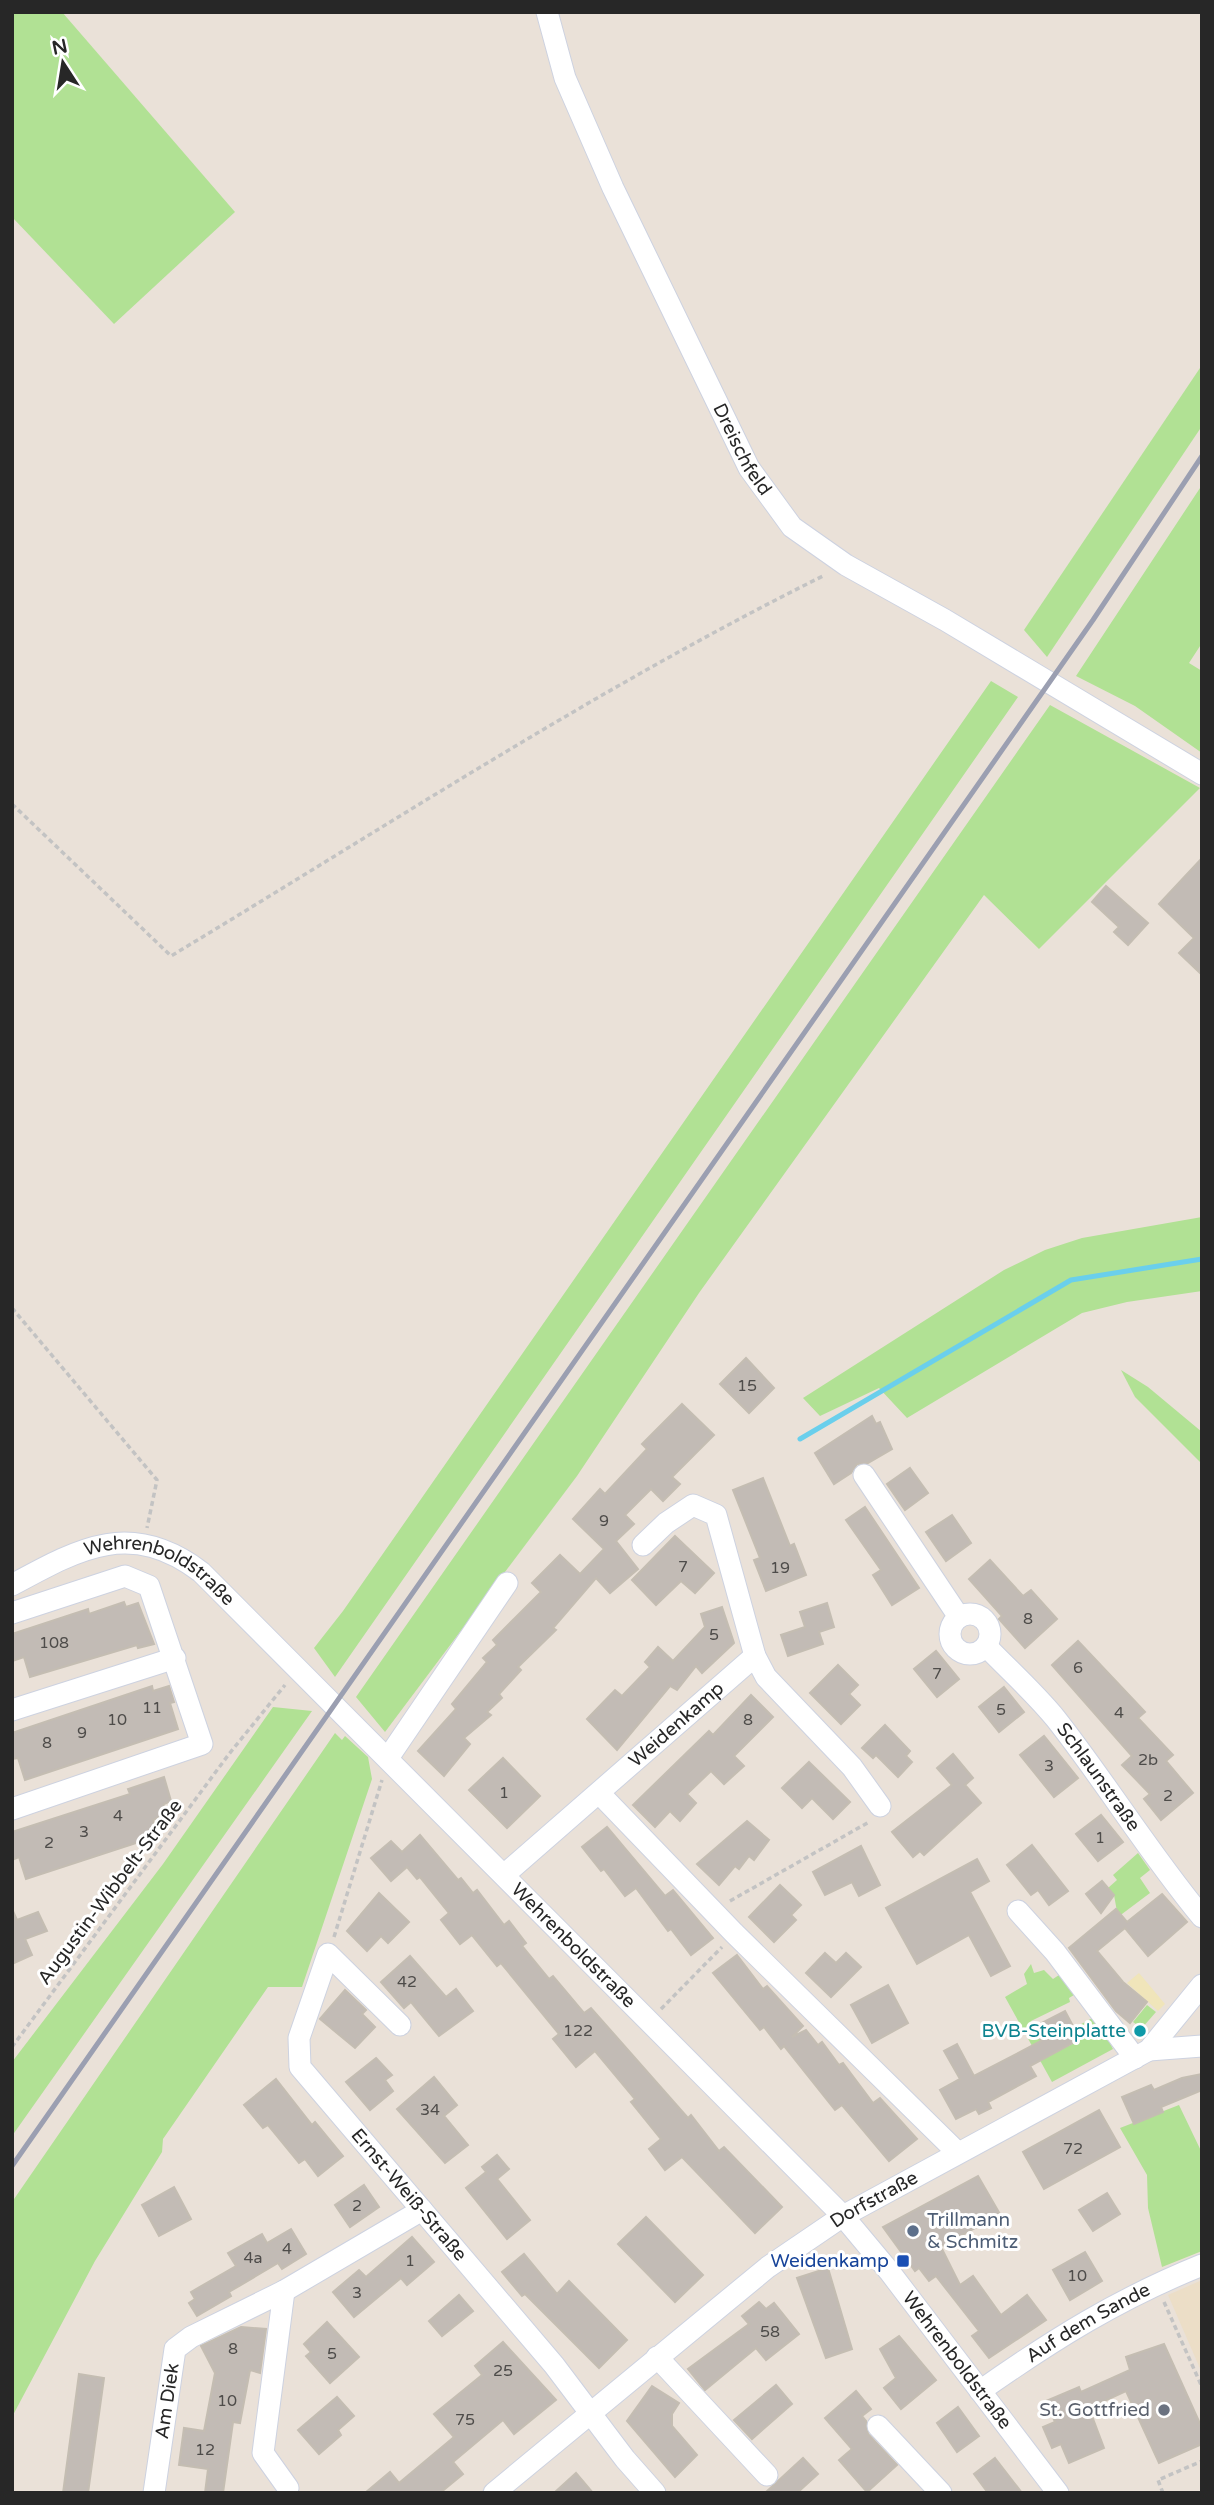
<svg xmlns="http://www.w3.org/2000/svg" width="1214" height="2505" font-family="'Varela Round',sans-serif">
	<rect width="100%" height="100%" fill="#eae1d8"/>
	<path fill="#ecdec7" d="M1202 2280V2373L1168 2295Z"/>
	<g fill="#b1e194">
		<path d="M12 12H62L235 212 114 324 12 217Z"/>
		<path d="M1202 365V426L1047 657 1024 630Z"/>
		<path d="M1202 485V643L1189 663 1202 671V753L1135 706 1076 676Z"/>
		<path d="M991 681 1018 697 335 1677 314 1648 343 1611Z"/>
		<path d="M1050 705 1200 788 1039 949 984 895 699 1293 577 1476 385 1732 356 1697Z"/>
		<path d="M1202 1217V1291L1127 1302 1082 1313 907 1418 879 1388 820 1416 803 1398 1004 1270 1045 1250 1082 1238Z"/>
		<path d="M1121 1370 1148 1387 1202 1432V1464L1135 1397Z"/>
		<path d="M273 1707 312 1711 12 2136V2062L163 1864Z"/>
		<path d="M335 1733 342 1740 345 1736 368 1757 372 1779 302 1987H268L163 2139 162 2152 95 2261 12 2417V2202Z"/>
		<path d="M1138 1853 1150 1870 1140 1878 1150 1893 1118 1917 1114 1895 1108 1888 1117 1880 1113 1875Z"/>
		<path d="M1031 1964 1034 1973 1044 1970 1053 1979 1059 1975 1074 1995 1069 1998 1070 2002 1031 2021 1049 2056 1080 2040 1074 2028 1096 2016 1113 2049 1052 2082 1005 1997 1027 1984 1024 1974Z"/>
		<path d="M1147 2005 1156 2012 1142 2028 1133 2022Z"/>
		<path d="M1179 2105 1202 2153V2251L1162 2267 1148 2208 1147 2175 1120 2128Z"/>
	</g>
	<path fill="#f0e5ba" d="M1139 1973 1165 2004 1158 2011 1127 1983Z"/>
	<g fill="none" stroke-linecap="round" stroke-linejoin="round">
		<path stroke="#6acfec" stroke-width="5" d="M800 1439 1071 1280 1202 1259"/>
	</g>
	<g fill="#c2bbb5" stroke="#c4bdb2" stroke-width="2">
		<path d="M1202 858V975L1179 953 1194 938 1159 904Z"/>
		<path d="M1106 886 1148 923 1128 945 1114 932 1119 927 1092 902Z"/>
		<path d="M746 1358 774 1388 749 1413 720 1384Z"/>
		<path d="M682 1404 714 1435 672 1477 680 1484 663 1501 651 1489 625 1515 634 1524 616 1541 638 1569 610 1593 596 1578 553 1628 556 1630 518 1667 521 1670 499 1694 502 1698 487 1712 491 1715 464 1738 470 1744 444 1776 418 1751 456 1709 452 1704 487 1662 483 1658 497 1645 493 1640 541 1592 532 1583 560 1555 580 1574 604 1549 573 1519 600 1489 605 1494 647 1449 642 1444Z"/>
		<path d="M872 1416 876 1424 880 1422 892 1449 868 1463 857 1464 851 1473 834 1484 815 1453Z"/>
		<path d="M910 1468 928 1493 905 1510 887 1484Z"/>
		<path d="M763 1478 790 1546 794 1544 806 1575 766 1591 754 1560 760 1558 733 1490Z"/>
		<path d="M865 1507 919 1588 892 1605 873 1575 881 1570 846 1520Z"/>
		<path d="M952 1515 971 1543 946 1561 926 1532Z"/>
		<path d="M675 1536 714 1573 695 1593 681 1581 656 1605 632 1580Z"/>
		<path d="M990 1560 1023 1596 1031 1590 1057 1619 1025 1648 999 1619 1002 1616 969 1579Z"/>
		<path d="M124 1602 126 1607 138 1603 154 1644 138 1648 137 1645 30 1677 24 1657 12 1661V1634L88 1609 89 1614Z"/>
		<path d="M827 1603 834 1627 819 1632 823 1644 788 1656 781 1635 805 1627 800 1612Z"/>
		<path d="M722 1607 734 1643 702 1673 696 1666 677 1690 670 1686 617 1750 587 1719 615 1690 622 1696 650 1667 645 1662 658 1647 673 1661 705 1627 701 1614Z"/>
		<path d="M1078 1641 1145 1712 1138 1718 1173 1755 1166 1761 1193 1793 1161 1820 1144 1799 1150 1794 1122 1765 1132 1756 1052 1665Z"/>
		<path d="M936 1651 959 1679 937 1697 914 1669Z"/>
		<path d="M838 1665 858 1685 849 1694 860 1705 841 1724 810 1693Z"/>
		<path d="M152 1686 153 1691 169 1686 174 1702 170 1703 178 1729 25 1780 18 1758 12 1759V1733Z"/>
		<path d="M1004 1687 1024 1712 999 1732 979 1707Z"/>
		<path d="M751 1695 773 1717 734 1756 744 1766 724 1784 711 1771 687 1794 696 1803 680 1821 670 1811 655 1827 633 1805 709 1731 713 1735Z"/>
		<path d="M885 1725 910 1751 906 1756 912 1762 898 1777 876 1755 873 1758 862 1748Z"/>
		<path d="M1044 1736 1078 1778 1054 1797 1020 1755Z"/>
		<path d="M953 1754 973 1778 965 1785 981 1803 924 1855 920 1851 913 1857 892 1832 952 1785 937 1768Z"/>
		<path d="M503 1758 540 1796 507 1828 469 1790Z"/>
		<path d="M809 1762 850 1802 833 1819 812 1798 802 1808 782 1788Z"/>
		<path d="M164 1777 171 1801 164 1804 160 1817 153 1820 157 1831 144 1835 145 1840 26 1879 19 1857 12 1860V1832L130 1794 128 1789Z"/>
		<path d="M1101 1815 1123 1842 1098 1861 1076 1834Z"/>
		<path d="M747 1821 769 1840 754 1860 749 1856 739 1869 735 1866 719 1885 697 1864Z"/>
		<path d="M607 1827 665 1896 673 1890 713 1938 691 1955 671 1929 668 1931 636 1888 625 1896 604 1869 601 1871 582 1847Z"/>
		<path d="M420 1835 458 1880 461 1878 473 1893 477 1890 504 1925 509 1921 526 1943 522 1946 549 1979 553 1976 584 2013 591 2008 688 2118 691 2115 719 2151 724 2147 782 2207 755 2233 682 2157 665 2170 649 2149 661 2139 631 2102 635 2099 595 2051 576 2067 553 2039 559 2034 501 1963 497 1966 472 1935 460 1944 441 1920 449 1913 420 1877 417 1879 407 1867 391 1881 371 1858 391 1841 402 1852Z"/>
		<path d="M1032 1845 1068 1891 1049 1905 1038 1890 1031 1895 1007 1865Z"/>
		<path d="M861 1846 880 1885 859 1896 852 1882 825 1895 813 1872Z"/>
		<path d="M977 1859 989 1881 970 1892 1010 1966 991 1976 969 1935 917 1964 886 1908Z"/>
		<path d="M1102 1881 1114 1895 1101 1913 1086 1894Z"/>
		<path d="M780 1885 801 1905 791 1915 796 1920 774 1942 749 1917Z"/>
		<path d="M379 1893 409 1922 388 1943 381 1936 367 1951 347 1931Z"/>
		<path d="M1162 1894 1187 1922 1148 1956 1125 1928 1097 1951 1123 1982 1147 2002 1130 2023 1116 2011 1069 1948 1116 1909 1127 1922Z"/>
		<path d="M12 1909 17 1920 38 1912 47 1931 25 1939 32 1955 12 1964Z"/>
		<path d="M825 1953 836 1963 846 1953 861 1967 831 1997 806 1973Z"/>
		<path d="M737 1955 763 1989 767 1986 803 2026 792 2037 806 2030 818 2045 822 2042 839 2065 843 2063 873 2103 880 2098 917 2139 889 2161 842 2105 835 2110 784 2046 781 2049 764 2027 760 2030 713 1973Z"/>
		<path d="M410 1956 446 1997 456 1989 473 2011 439 2036 411 2002 404 2008 381 1982Z"/>
		<path d="M888 1985 908 2023 872 2043 851 2005Z"/>
		<path d="M345 1990 366 2010 362 2014 375 2027 355 2048 320 2019Z"/>
		<path d="M1065 2011 1080 2039 1030 2066 1036 2076 988 2102 991 2108 979 2114 976 2109 956 2119 940 2090 960 2079 944 2051 957 2044 974 2076 1041 2041 1034 2027Z"/>
		<path d="M376 2058 392 2075 385 2080 393 2091 370 2110 346 2082Z"/>
		<path d="M1202 2074V2090L1161 2107 1163 2112 1134 2124 1122 2097 1151 2085 1154 2090 1182 2078Z"/>
		<path d="M434 2077 457 2105 444 2116 468 2145 445 2163 397 2109Z"/>
		<path d="M276 2079 312 2125 315 2122 343 2156 318 2176 305 2159 299 2163 268 2125 263 2128 244 2105Z"/>
		<path d="M1099 2110 1120 2147 1044 2189 1023 2152Z"/>
		<path d="M497 2155 509 2169 497 2179 530 2220 507 2239 466 2188 486 2172 482 2167Z"/>
		<path d="M978 2176 1000 2214 941 2247 960 2285 973 2276 1001 2315 1027 2295 1046 2320 989 2358 972 2336 979 2331 936 2276 929 2281 919 2268 915 2271 883 2227Z"/>
		<path d="M364 2185 379 2207 350 2227 335 2205Z"/>
		<path d="M174 2187 191 2219 159 2236 142 2205Z"/>
		<path d="M1107 2193 1120 2214 1093 2231 1079 2210Z"/>
		<path d="M646 2217 703 2275 675 2302 618 2244Z"/>
		<path d="M291 2229 306 2254 282 2269 278 2263 229 2292 231 2296 197 2316 189 2303 195 2299 191 2292 236 2266 228 2253 262 2234 267 2243Z"/>
		<path d="M412 2237 434 2262 407 2285 401 2278 354 2317 333 2292 359 2270 366 2277Z"/>
		<path d="M1085 2252 1102 2281 1070 2300 1053 2270Z"/>
		<path d="M524 2254 557 2294 569 2281 627 2340 599 2368 525 2294 522 2296 502 2272Z"/>
		<path d="M828 2268 852 2349 826 2358 797 2278Z"/>
		<path d="M459 2295 473 2311 442 2336 429 2321Z"/>
		<path d="M759 2302 766 2309 774 2303 799 2334 766 2360 756 2348 705 2390 688 2369 749 2324 742 2316Z"/>
		<path d="M327 2322 359 2357 330 2383 306 2356 311 2352 304 2344Z"/>
		<path d="M241 2327 266 2329 260 2373 250 2370 240 2423 233 2422 223 2493H205L208 2469 179 2465 184 2428 204 2431 215 2373 201 2346Z"/>
		<path d="M899 2336 936 2380 901 2409 884 2388 896 2378 880 2349Z"/>
		<path d="M503 2342 556 2400 514 2434 503 2420 453 2462 463 2474 440 2493H365L390 2472 399 2483 454 2437 434 2414 482 2375 475 2366Z"/>
		<path d="M1164 2344 1202 2428V2444L1159 2463 1126 2391 1089 2408 1104 2448 1069 2463 1061 2444 1052 2448 1043 2427 1055 2422 1046 2401 1079 2387 1081 2392 1130 2370 1126 2357Z"/>
		<path d="M79 2374 104 2378 88 2493H63Z"/>
		<path d="M776 2385 792 2404 752 2439 734 2420Z"/>
		<path d="M652 2386 679 2403 672 2414V2426L697 2455 675 2477 627 2421Z"/>
		<path d="M856 2391 871 2409 862 2416 866 2421 868 2434 897 2465 867 2492 839 2460 852 2449 825 2418Z"/>
		<path d="M337 2397 354 2416 338 2430 341 2435 319 2454 298 2430Z"/>
		<path d="M958 2407 979 2436 957 2452 937 2423Z"/>
		<path d="M803 2458 818 2474 797 2493H765Z"/>
		<path d="M995 2458 1022 2493H988L974 2474Z"/>
		<path d="M576 2473 593 2493H554Z"/>
	</g>
	<g fill="none" stroke-linecap="round" stroke-linejoin="round">
		<g stroke="#cdd2e0" stroke-width="23">
			<g id="minor">
				<path id="s1" d="M547 12 565 78 613 188 749 468 792 527 846 565 945 620 1202 774"/>
				<path d="M864 1475 959 1617"/>
				<path d="M643 1545 666 1523 693 1505 716 1515 755 1656 766 1677 852 1767 880 1806"/>
				<path id="s2" d="M12 1585C80 1548 131 1519 201 1572L843 2216 889 2271 1058 2493"/>
				<path d="M12 1613 125 1576 149 1586 202 1744 12 1809"/>
				<circle cx="970" cy="1634" r="20"/>
				<path id="s3" d="M986 1646C1009 1670 1035 1693 1056 1719 1107 1784 1149 1853 1202 1917"/>
				<path d="M12 1710 175 1658"/>
				<path d="M388 1758 507 1583"/>
				<path d="M600 1794 734 1933 958 2153"/>
				<path id="s4" d="M504 1875 755 1656"/>
				<path d="M1018 1911 1055 1952 1135 2058"/>
				<path id="s5" d="M400 2025 328 1954 299 2038 300 2067 554 2365 625 2459 655 2493"/>
				<path d="M1149 2050 1202 2046"/>
				<path d="M284 2291 263 2453 288 2488"/>
				<path d="M657 2357 767 2475"/>
				<path id="s6" d="M980 2391C1054 2339 1118 2299 1202 2265"/>
				<path d="M878 2426 941 2493"/>
				<path id="s7" d="M154 2493 175 2349 191 2337 284 2291 422 2210"/>
				<path id="s8" d="M494 2493 768 2267 843 2216 1149 2050 1202 1985"/>
			</g>
		</g>
		<g stroke="#c3c3c3" stroke-width="3.5" stroke-dasharray="5 3.5" stroke-linecap="butt">
			<path d="M12 804 171 956C387 826 599 687 825 575"/>
			<path d="M12 1308 157 1480 147 1528"/>
			<path d="M730 1901 869 1822"/>
			<path d="M334 1937 382 1780"/>
			<path d="M661 2009 722 1947"/>
			<path d="M12 2047 229 1754 285 1685"/>
			<path d="M1164 2302 1202 2387"/>
			<path d="M1163 2493 1158 2480 1202 2461"/>
		</g>
		<use href="#minor" stroke="#fff" stroke-width="21"/>
		<path stroke="#9b9fb1" stroke-width="5" d="M12 2166 1093 620 1202 456"/>
	</g>
	<circle fill="#0f9aa8" stroke="#fff" stroke-width="2.5" cx="1140" cy="2031" r="7"/>
	<circle fill="#5c6f8a" stroke="#fff" stroke-width="2.5" cx="913" cy="2231" r="7"/>
	<rect fill="#1a4fb4" stroke="#fff" stroke-width="2.5" x="896" y="2254" width="14" height="14" rx="3.5"/>
	<circle fill="#6b7280" stroke="#fff" stroke-width="2.5" cx="1164" cy="2410" r="7"/>
	<g text-anchor="middle" dominant-baseline="central" stroke-width="6" stroke-linejoin="round" paint-order="stroke">
		<g font-size="16" fill="#4e4c4a">
			<text x="747" y="1386">15</text>
			<text x="604" y="1521">9</text>
			<text x="683" y="1567">7</text>
			<text x="780" y="1568">19</text>
			<text x="1028" y="1619">8</text>
			<text x="714" y="1635">5</text>
			<text x="54" y="1643">108</text>
			<text x="1078" y="1668">6</text>
			<text x="937" y="1674">7</text>
			<text x="152" y="1708">11</text>
			<text x="1001" y="1710">5</text>
			<text x="1119" y="1713">4</text>
			<text x="117" y="1720">10</text>
			<text x="748" y="1720">8</text>
			<text x="82" y="1733">9</text>
			<text x="47" y="1743">8</text>
			<text x="1148" y="1760">2b</text>
			<text x="1049" y="1766">3</text>
			<text x="504" y="1793">1</text>
			<text x="1168" y="1796">2</text>
			<text x="118" y="1816">4</text>
			<text x="84" y="1832">3</text>
			<text x="1100" y="1838">1</text>
			<text x="49" y="1843">2</text>
			<text x="407" y="1982">42</text>
			<text x="578" y="2031">122</text>
			<text x="430" y="2110">34</text>
			<text x="1073" y="2149">72</text>
			<text x="357" y="2206">2</text>
			<text x="287" y="2249">4</text>
			<text x="253" y="2258">4a</text>
			<text x="410" y="2261">1</text>
			<text x="1077" y="2276">10</text>
			<text x="357" y="2293">3</text>
			<text x="770" y="2332">58</text>
			<text x="233" y="2349">8</text>
			<text x="332" y="2354">5</text>
			<text x="503" y="2371">25</text>
			<text x="227" y="2401">10</text>
			<text x="465" y="2420">75</text>
			<text x="205" y="2450">12</text>
		</g>
		<g font-size="19" fill="#272727" stroke="#fff">
			<text stroke="none"><textPath href="#s1" startOffset="480">Dreischfeld</textPath></text>
			<text stroke="none"><textPath href="#s2" startOffset="164">Wehrenboldstraße</textPath></text>
			<text stroke="none"><textPath href="#s4" startOffset="229">Weidenkamp</textPath></text>
			<text stroke="none"><textPath href="#s3" startOffset="173">Schlaunstraße</textPath></text>
			<text transform="translate(110 1892) rotate(-53)">Augustin-Wibbelt-Straße</text>
			<text stroke="none"><textPath href="#s2" startOffset="732">Wehrenboldstraße</textPath></text>
			<text stroke="none"><textPath href="#s5" startOffset="387">Ernst-Weiß-Straße</textPath></text>
			<text stroke="none"><textPath href="#s8" startOffset="481">Dorfstraße</textPath></text>
			<text stroke="none"><textPath href="#s6" startOffset="128">Auf dem Sande</textPath></text>
			<text stroke="none"><textPath href="#s2" startOffset="1298">Wehrenboldstraße</textPath></text>
			<text stroke="none"><textPath href="#s7" startOffset="93">Am Diek</textPath></text>
		</g>
		<g font-size="19" fill="#0d838f" stroke="#fff" text-anchor="end">
			<text x="1126" y="2031">BVB-Steinplatte</text>
		</g>
		<g font-size="19" fill="#4e5e75" stroke="#fff" text-anchor="start">
			<text x="927" y="2220">Trillmann<tspan x="927" dy="22">&amp; Schmitz</tspan></text>
		</g>
		<g font-size="19" fill="#164399" stroke="#fff" text-anchor="end">
			<text x="889" y="2261">Weidenkamp</text>
		</g>
		<g font-size="19" fill="#5b616d" stroke="#fff" text-anchor="end">
			<text x="1150" y="2410">St. Gottfried</text>
		</g>
	</g>
	<rect width="1214" height="2505" fill="none" stroke="#272727" stroke-width="28"/>
	<g transform="translate(63 63) rotate(348)" stroke="#ffffff" stroke-width="5" paint-order="stroke">
	<path d="M0-5L12 26L0 18L-12 26Z" fill="#272727"/>
	<text y="-10" font-size="19" font-weight="bold" text-anchor="middle" fill="#272727">N</text>
	</g>
</svg>
